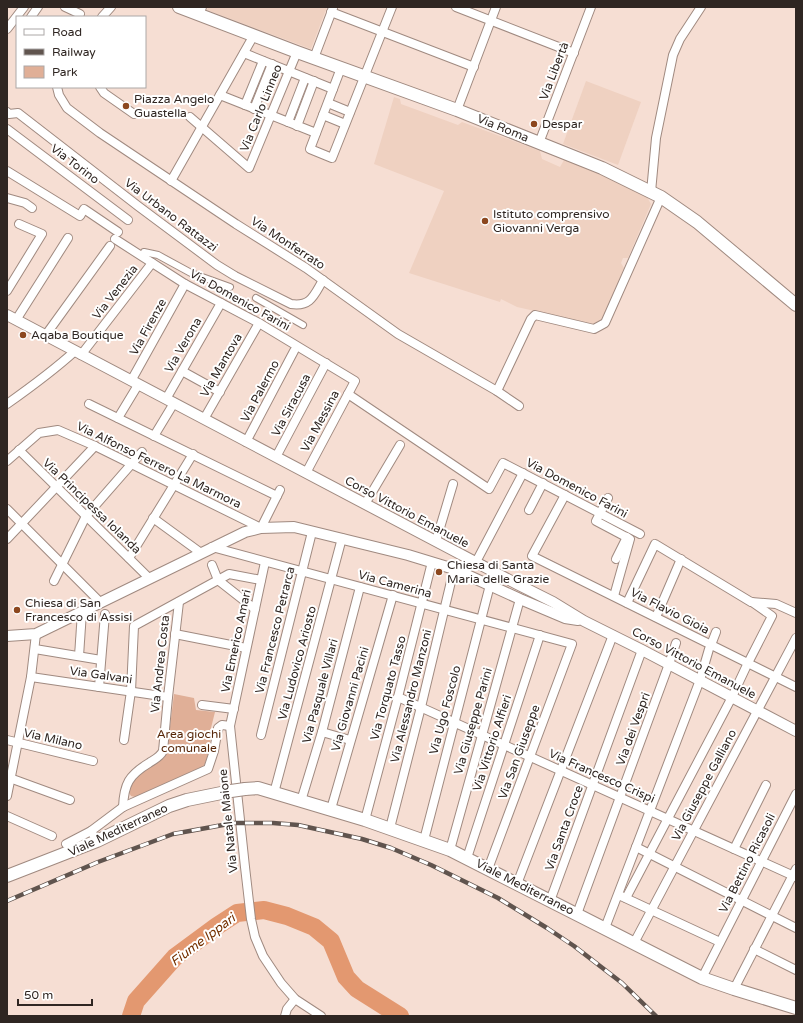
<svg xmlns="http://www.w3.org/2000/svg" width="803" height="1023" font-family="'Varela Round',sans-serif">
	<rect width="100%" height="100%" fill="#f6ded3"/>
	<g fill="#efd1c1">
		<path d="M208 7H327L311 49 207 10Z"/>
		<path d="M586 81 641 102 618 165 563 144Z"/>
		<path d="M394 97 400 99 401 104 458 125 462 122 540 151 542 159 560 167 564 160 603 175 647 197 651 204 628 258H623L621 263 624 268 602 320 593 324 517 307 501 299 500 302 409 273 444 191 374 164Z"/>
	</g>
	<path fill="#e0af97" d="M174 694 194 698 196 710 215 712 211 728 210 749 204 766 135 797 131 796 128 791V787L140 774 164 758 167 751Z"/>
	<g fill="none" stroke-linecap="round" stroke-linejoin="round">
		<path stroke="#e39870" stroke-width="18" d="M131 1016 136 1001 175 957 217 926 237 913 264 910 287 916 314 927 331 941 346 977 357 989 400 1016"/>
		<g stroke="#a08a80" stroke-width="8">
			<g id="pedestrian">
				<path d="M144 252 158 255 191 273 230 287"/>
				<path d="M256 298 303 325"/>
			</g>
		</g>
		<g stroke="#a08a80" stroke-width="10">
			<g id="minor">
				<path d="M65 7 80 14"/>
				<path d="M456 7 574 53"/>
				<path d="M331 12 474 67"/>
				<path d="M199 15 202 7"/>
				<path d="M31 17 38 7"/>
				<path d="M102 17 111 7"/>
				<path d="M7 29 24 7"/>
				<path d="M244 53 333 89"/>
				<path d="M314 58 333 8"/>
				<path d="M341 68 310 149 332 158 392 7"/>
				<path d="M57 87 59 95 67 108 100 133 236 224 306 268 398 334 497 391 519 406"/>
				<path d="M100 87 104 93 134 114"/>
				<path d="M220 95 316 133"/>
				<path d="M328 103 350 112"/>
				<path d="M245 105 263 61"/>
				<path d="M254 109 272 64"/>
				<path d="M457 110 496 7"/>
				<path d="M7 112 9 114 18 113 138 206 217 265 235 276 291 304C311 307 314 295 323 280"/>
				<path d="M323 115 345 124"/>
				<path d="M190 117 249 168 297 52"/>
				<path d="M288 122 305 78"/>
				<path d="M297 126 314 81"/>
				<path d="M7 129 128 220"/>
				<path d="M539 143 591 7"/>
				<path d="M7 171 80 216 84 209 118 232"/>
				<path d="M171 181 254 35"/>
				<path d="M651 192 656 138 673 55 680 39 701 7"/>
				<path d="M7 198 25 203 32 208"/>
				<path d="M115 239 185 284 259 323 355 381 306 473"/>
				<path d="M7 291 42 234 19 224"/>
				<path d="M16 320 68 238"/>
				<path d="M45 336 110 246"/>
				<path d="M81 355 152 263"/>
				<path d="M182 371 220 392"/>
				<path d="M131 381 185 284"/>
				<path d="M497 391 531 319 535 315 594 329 605 323 661 197"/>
				<path d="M348 394 489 489 503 463 640 534"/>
				<path d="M166 399 221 303"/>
				<path d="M7 404C31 387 53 371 75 351"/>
				<path d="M89 404 277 496"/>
				<path d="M118 418 138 385"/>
				<path d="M204 419 259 323"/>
				<path d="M154 436 174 403"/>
				<path d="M246 442 294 351"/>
				<path d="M19 450 149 578"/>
				<path d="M276 457 326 363"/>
				<path d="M7 461 39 433 58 430 95 446 261 528 280 490"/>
				<path d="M565 495 532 556 796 687"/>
				<path d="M608 498 596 521 630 539 614 596"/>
				<path d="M365 504 400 445"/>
				<path d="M7 509 101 603"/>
				<path d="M529 510 543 483"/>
				<path d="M153 518 201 553"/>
				<path d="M7 539 95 446"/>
				<path d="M436 541 453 484"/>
				<path d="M212 547 572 644 488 869"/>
				<path d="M129 558 193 454"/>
				<path d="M616 559 627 537"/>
				<path d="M265 562 230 726 245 867 251 919 255 937 263 956 281 983 295 999 321 1016"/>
				<path d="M476 562 523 473"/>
				<path d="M212 565 218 580 255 609"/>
				<path d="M54 581 86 516 142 452"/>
				<path d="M627 603 655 544 751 602 776 604 796 613"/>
				<path d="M656 617 681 559"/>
				<path d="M175 634 246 648"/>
				<path d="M711 645 716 632"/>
				<path d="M35 649 101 660"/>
				<path d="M79 656 82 612"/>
				<path d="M748 663 772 616 752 602"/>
				<path d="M31 677 168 697"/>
				<path d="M99 687 105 614"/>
				<path d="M398 697 796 877"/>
				<path d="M202 705 234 709"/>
				<path d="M322 732 350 740"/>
				<path d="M261 735 312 532"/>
				<path d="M7 740 93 761"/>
				<path d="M124 740 131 691 134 626 229 574 261 580"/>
				<path d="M7 777 70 800"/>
				<path d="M274 793 342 538"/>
				<path d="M7 796 31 677 36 634"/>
				<path d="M301 801 322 732 360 587"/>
				<path d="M123 807C124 784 129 775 149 763 155 759 160 757 163 751L168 697 179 602"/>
				<path d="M331 809 393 595"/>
				<path d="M7 816 52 836"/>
				<path d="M365 820 398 697 432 562"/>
				<path d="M390 828 421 707 454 569"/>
				<path d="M424 840 490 585"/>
				<path d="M97 841 91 831 123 807 208 769 214 751 218 728 222 725 230 726"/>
				<path d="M66 844 91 831"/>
				<path d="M636 847 796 928"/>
				<path d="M734 849 766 785"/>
				<path d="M450 850 520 599"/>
				<path d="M467 858 540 635"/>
				<path d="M517 884 613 635"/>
				<path d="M621 896 720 942"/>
				<path d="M626 898 732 697 746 667"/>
				<path d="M550 901 642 650"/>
				<path d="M577 914 669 664 676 643"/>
				<path d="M605 928 700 680 709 649"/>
				<path d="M634 943 796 638"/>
				<path d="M754 949 796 970"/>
				<path d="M702 978 796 794"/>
				<path d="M734 989 796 869"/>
				<path d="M285 1016 287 1009 295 999"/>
			</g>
		</g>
		<g stroke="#a08a80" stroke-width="12">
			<g id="tertiary">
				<path d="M7 315 517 584 553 602 584 621 642 650 796 731"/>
				<path d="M7 636 36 634 245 532 261 528 294 527 408 555 454 569 520 599 565 618 578 620"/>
			</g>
		</g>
		<g stroke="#a08a80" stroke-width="14">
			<g id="secondary">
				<path d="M179 7 297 52 457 110 602 168 661 197 697 222 796 305"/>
				<path d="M245 789 258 788 365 820 450 850 702 978 734 989 796 1008"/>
				<path d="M7 876 97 841 169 806 187 800 231 791"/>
			</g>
		</g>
		<use href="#pedestrian" stroke="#fff" stroke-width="6"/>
		<use href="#minor" stroke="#fff" stroke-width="8"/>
		<use href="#tertiary" stroke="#fff" stroke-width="10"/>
		<use href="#secondary" stroke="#fff" stroke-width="12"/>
		<g stroke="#60544e" stroke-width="4.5">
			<path id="rail" d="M7 901 98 862 173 834 234 823H273L298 825 362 839 391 848 431 865 498 898 547 928 574 946 622 983 656 1016"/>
		</g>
		<use href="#rail" stroke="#fff" stroke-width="3" stroke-dasharray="9" stroke-linecap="butt"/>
		<g stroke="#a08a80" stroke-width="14" stroke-linecap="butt">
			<path id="secondary-bridge" d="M231 791 245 789"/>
		</g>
		<use href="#secondary-bridge" stroke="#fff" stroke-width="12"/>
	</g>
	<g fill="#8c471e" stroke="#fff" stroke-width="1.5">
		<circle cx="126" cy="106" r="4"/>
		<circle cx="534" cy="124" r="4"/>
		<circle cx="485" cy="221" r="4"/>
		<circle cx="23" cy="335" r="4"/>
		<circle cx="439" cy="572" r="4"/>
		<circle cx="17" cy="610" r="4"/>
	</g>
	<g text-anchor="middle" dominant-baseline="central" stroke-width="4" stroke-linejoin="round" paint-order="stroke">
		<g font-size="12" fill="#2f2622" stroke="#fff">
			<text transform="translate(554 71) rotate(-69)">Via Libertà</text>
			<text transform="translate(261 108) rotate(-68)">Via Carlo Linneo</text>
			<text transform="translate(503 128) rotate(22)">Via Roma</text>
			<text transform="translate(75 164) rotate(37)">Via Torino</text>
			<text transform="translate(171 215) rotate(37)">Via Urbano Rattazzi</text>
			<text transform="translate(288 243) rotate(33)">Via Monferrato</text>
			<text transform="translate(115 292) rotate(-52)">Via Venezia</text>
			<text transform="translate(240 300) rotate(29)">Via Domenico Farini</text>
			<text transform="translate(148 327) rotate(-61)">Via Firenze</text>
			<text transform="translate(183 345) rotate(-60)">Via Verona</text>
			<text transform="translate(221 365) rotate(-60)">Via Mantova</text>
			<text transform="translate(260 391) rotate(-62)">Via Palermo</text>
			<text transform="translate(291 405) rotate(-62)">Via Siracusa</text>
			<text transform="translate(320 421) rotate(-62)">Via Messina</text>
			<text transform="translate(159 465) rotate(26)">Via Alfonso Ferrero La Marmora</text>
			<text transform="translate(577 488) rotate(28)">Via Domenico Farini</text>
			<text transform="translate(92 506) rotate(44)">Via Principessa Iolanda</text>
			<text transform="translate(407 512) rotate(28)">Corso Vittorio Emanuele</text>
			<text transform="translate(395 584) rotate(15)">Via Camerina</text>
			<text transform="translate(670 611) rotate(27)">Via Flavio Gioia</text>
			<text transform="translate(275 630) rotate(-76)">Via Francesco Petrarca</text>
			<text transform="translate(236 641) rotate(-78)">Via Emerico Amari</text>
			<text transform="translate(297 663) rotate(-75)">Via Ludovico Ariosto</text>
			<text transform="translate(694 663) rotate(28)">Corso Vittorio Emanuele</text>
			<text transform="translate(160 664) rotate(-84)">Via Andrea Costa</text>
			<text transform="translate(101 675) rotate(8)">Via Galvani</text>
			<text transform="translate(388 688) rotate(-75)">Via Torquato Tasso</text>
			<text transform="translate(320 691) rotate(-75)">Via Pasquale Villari</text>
			<text transform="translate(411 696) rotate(-76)">Via Alessandro Manzoni</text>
			<text transform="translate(350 699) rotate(-74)">Via Giovanni Pacini</text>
			<text transform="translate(445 710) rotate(-75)">Via Ugo Foscolo</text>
			<text transform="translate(473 721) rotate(-74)">Via Giuseppe Parini</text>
			<text transform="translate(633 729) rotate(-70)">Via dei Vespri</text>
			<text transform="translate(53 739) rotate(13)">Via Milano</text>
			<text transform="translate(492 743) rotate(-72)">Via Vittorio Alfieri</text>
			<text transform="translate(519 752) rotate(-70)">Via San Giuseppe</text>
			<text transform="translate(602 776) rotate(24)">Via Francesco Crispi</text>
			<text transform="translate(704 785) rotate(-62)">Via Giuseppe Galliano</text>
			<text transform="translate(228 821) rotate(-96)">Via Natale Maione</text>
			<text transform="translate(564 828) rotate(-70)">Via Santa Croce</text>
			<text transform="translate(118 830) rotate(-25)">Viale Mediterraneo</text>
			<text transform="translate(747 863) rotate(-63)">Via Bettino Ricasoli</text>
			<text transform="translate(525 887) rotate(27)">Viale Mediterraneo</text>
		</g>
		<g font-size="12" fill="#2f2622" stroke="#fff" text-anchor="start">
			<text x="134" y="99">Piazza Angelo<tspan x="134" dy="14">Guastella</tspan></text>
			<text x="542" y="124">Despar</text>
			<text x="493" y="214">Istituto comprensivo<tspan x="493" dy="14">Giovanni Verga</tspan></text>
			<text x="31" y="335">Aqaba Boutique</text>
			<text x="447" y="565">Chiesa di Santa<tspan x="447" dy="14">Maria delle Grazie</tspan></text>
			<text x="25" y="603">Chiesa di San<tspan x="25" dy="14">Francesco di Assisi</tspan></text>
		</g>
		<g font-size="12" fill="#572709" stroke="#fff">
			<text x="189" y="734">Area giochi<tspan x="189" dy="14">comunale</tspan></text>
		</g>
		<g font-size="13" font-style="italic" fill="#753100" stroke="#fff">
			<text transform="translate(203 940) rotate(-37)">Fiume Ippari</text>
		</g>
	</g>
	<rect width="803" height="1023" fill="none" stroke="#2f2622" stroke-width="16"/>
	<rect x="16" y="16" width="130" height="72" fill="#ffffff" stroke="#aca8a7"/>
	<rect x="24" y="29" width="20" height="6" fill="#ffffff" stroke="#aca8a7"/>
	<text x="52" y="36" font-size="12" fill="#2f2622">Road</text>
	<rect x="24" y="49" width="20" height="6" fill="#60544e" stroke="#aca8a7"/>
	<text x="52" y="56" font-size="12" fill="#2f2622">Railway</text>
	<rect x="24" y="66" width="20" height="12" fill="#e0af97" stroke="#aca8a7"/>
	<text x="52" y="76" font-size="12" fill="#2f2622">Park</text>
	<path d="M18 999v6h74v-6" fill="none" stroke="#2f2622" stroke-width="2"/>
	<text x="24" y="999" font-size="12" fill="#2f2622" stroke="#ffffff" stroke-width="3" paint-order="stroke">50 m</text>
</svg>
